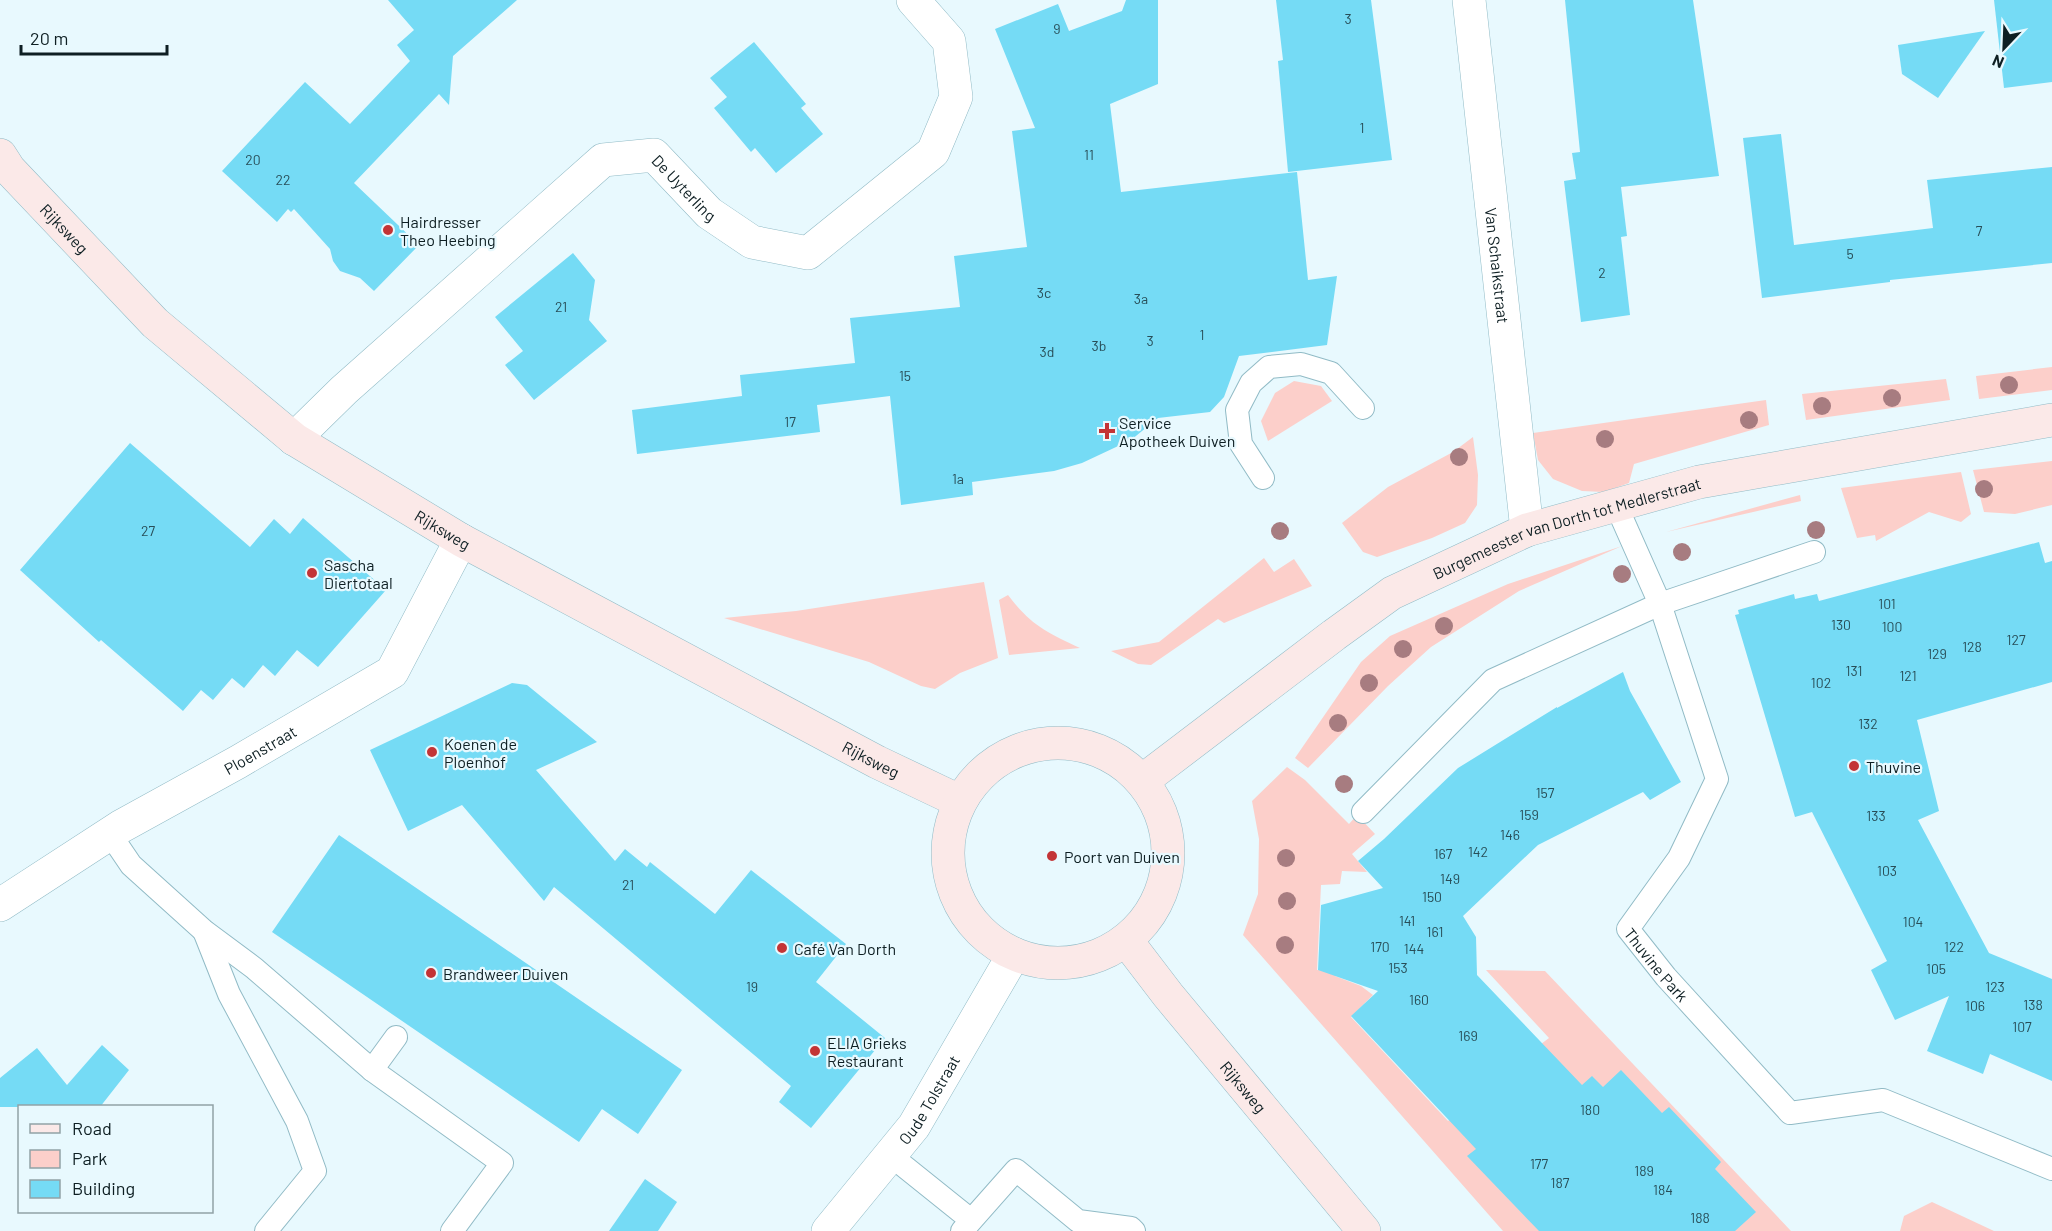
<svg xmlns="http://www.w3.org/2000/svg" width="2052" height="1231" font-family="Barlow,sans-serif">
	<rect width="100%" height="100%" fill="#e8f9fe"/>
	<g fill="#fccfca">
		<path d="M2052 367V390L1979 399 1976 376Z"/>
		<path d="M1946 379 1950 400 1806 420 1802 394Z"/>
		<path d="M1294 381 1321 386 1332 401 1268 441 1261 421 1275 393Z"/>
		<path d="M1766 400 1769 425 1634 464 1629 483 1604 492 1582 491 1553 479 1538 460 1533 433Z"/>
		<path d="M1473 437 1478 475 1477 505 1465 523 1432 538 1377 557 1363 552 1342 523 1388 487 1453 452Z"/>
		<path d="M2052 461V505L2015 514 1984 512 1973 470Z"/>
		<path d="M1961 472 1971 514 1961 522 1929 512 1876 541 1875 535 1857 538 1841 488Z"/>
		<path d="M1800 495 1801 501 1666 532Z"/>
		<path d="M1622 546 1519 591 1431 647 1388 686 1308 768 1295 758 1361 662 1390 636 1508 584Z"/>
		<path d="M1264 558 1274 572 1294 559 1312 586 1224 623 1218 619 1151 665 1138 664 1111 651 1159 642Z"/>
		<path d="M984 582 998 658 960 673 935 689 921 686 869 662 724 618 796 611Z"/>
		<path d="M1008 595C1031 625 1046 632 1080 648L1009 655 999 600Z"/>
		<path d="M1287 767 1305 780 1349 824 1357 815 1375 834 1352 854 1367 872 1342 871 1340 884 1321 885 1317 970 1334 971 1335 976 1361 986 1373 995 1351 1017 1448 1121 1465 1108 1488 1084 1549 1038 1486 970 1545 971 1791 1231H1503L1243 935 1258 894 1259 839 1252 801Z"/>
		<path d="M1932 1202 1994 1231H1900L1904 1216Z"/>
	</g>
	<g fill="#75dbf5">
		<path d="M388 0H517L453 56 449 105 439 94 354 183 419 245 374 291 360 278 340 271 333 261 330 249 294 209 291 212 288 209 277 222 222 171 305 82 350 124 410 61 397 45 414 30Z"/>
		<path d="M1126 0H1158V84L1110 104 1121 192 1297 172 1308 280 1337 276 1327 345 1239 356 1224 397 1210 412 1158 418 1131 440 1082 463 1054 471 972 482 973 495 901 505 890 396 817 405 820 432 637 454 632 410 742 396 740 375 855 363 850 318 960 307 954 256 1027 247 1012 131 1035 128 995 29 1058 4 1069 31 1122 11Z"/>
		<path d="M1276 0H1371L1392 160 1288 172 1278 61 1283 60Z"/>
		<path d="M1565 0H1693L1719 176 1621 187 1627 236 1621 237 1630 315 1581 322 1564 181 1576 179 1572 153 1580 152Z"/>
		<path d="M1994 0H2052V82L2004 88Z"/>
		<path d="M1985 31 1938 98 1902 74 1898 45Z"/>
		<path d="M754 42 806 104 801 108 823 134 776 173 755 148 751 152 714 108 727 97 710 78Z"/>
		<path d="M1781 134 1794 245 1933 228 1927 180 2052 167V263L1890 280V282L1762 298 1743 138Z"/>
		<path d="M573 253 595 280 589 320 607 341 534 400 505 365 523 351 495 317Z"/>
		<path d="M130 443 250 547 274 519 290 534 303 518 386 590 318 667 297 650 275 676 263 665 244 688 232 678 213 700 201 690 183 711 101 640 99 642 20 570Z"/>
		<path d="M2039 542 2045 563 2052 561V682L1917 720 1939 811 1918 820 1989 953 2052 979V1081L1990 1054 1983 1074 1927 1051 1949 996 1895 1020 1871 970 1887 961 1812 812 1795 817 1735 615 1739 614 1738 610 1794 594 1795 599 1817 594 1819 601Z"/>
		<path d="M1623 672 1630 691 1681 782 1650 800 1643 792 1538 845 1463 916 1476 937 1477 975 1582 1085 1592 1076 1603 1087 1621 1070 1662 1113 1669 1107 1721 1162 1715 1169 1756 1212 1735 1231H1539L1467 1156 1476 1149 1351 1016 1378 991 1318 970 1321 905 1383 888 1358 861 1384 839 1458 768 1557 707V708Z"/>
		<path d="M512 683 527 685 597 742 536 770 615 861 625 849 647 867 650 862 715 914 751 870 846 944 816 982 885 1038 811 1128 779 1102 791 1086 554 887 544 901 462 805 408 831 370 750Z"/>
		<path d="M339 835 682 1070 638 1134 602 1109 579 1142 272 932Z"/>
		<path d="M102 1045 129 1070 100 1107H0V1078L37 1048 67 1085Z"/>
		<path d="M645 1179 677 1202 658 1231H609Z"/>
	</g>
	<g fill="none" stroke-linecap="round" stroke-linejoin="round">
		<g stroke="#91bbc6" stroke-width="24">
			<g id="lane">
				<path d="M1263 478 1241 444 1237 410 1251 383 1269 367 1301 364 1331 373 1363 408"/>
				<path id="s1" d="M1616 505 1660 604 1717 779 1679 858 1628 929 1666 977 1790 1113 1883 1100 2052 1169"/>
				<path d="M1363 812 1493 680 1660 604 1814 552"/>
				<path d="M110 834 131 865 203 930 254 968 372 1070 502 1163 452 1231"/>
				<path d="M204 931 229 994 297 1121 315 1171 266 1231"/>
				<path d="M372 1070 396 1037"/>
				<path d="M890 1155 971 1220"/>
				<path d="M962 1231 1016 1170 1078 1221 1131 1228 1134 1231"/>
			</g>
		</g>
		<g stroke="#91bbc6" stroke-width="34">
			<g id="street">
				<path id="s2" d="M1469 0 1527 530"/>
				<path id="s3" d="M294 439 344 390 603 160 654 155 709 213 752 242 808 253 933 152 956 97 949 41 913 0"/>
				<path id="s4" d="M0 905 120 827 238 762 392 672 461 540"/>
				<path id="s5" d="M828 1231 914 1126 1014 954"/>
			</g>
		</g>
		<g stroke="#91bbc6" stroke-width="34">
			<g id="secondary">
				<path id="s6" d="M0 155 9 169 155 323 294 439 461 540 877 762 959 801"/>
				<circle cx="1058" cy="853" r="110"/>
				<path id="s7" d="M1142 781 1334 635 1392 593 1527 530 1699 482 2052 420"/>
				<path id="s8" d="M1126 940 1168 995 1364 1231"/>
			</g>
		</g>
		<use href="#lane" stroke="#fff" stroke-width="22"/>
		<use href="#street" stroke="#fff" stroke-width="33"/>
		<use href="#secondary" stroke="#fbe9e8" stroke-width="33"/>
	</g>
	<g fill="#a77c80">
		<circle cx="2009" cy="385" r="9"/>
		<circle cx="1892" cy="398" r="9"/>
		<circle cx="1822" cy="406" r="9"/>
		<circle cx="1749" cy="420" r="9"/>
		<circle cx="1605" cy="439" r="9"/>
		<circle cx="1459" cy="457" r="9"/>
		<circle cx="1984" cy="489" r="9"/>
		<circle cx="1816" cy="530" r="9"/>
		<circle cx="1280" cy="531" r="9"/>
		<circle cx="1682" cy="552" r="9"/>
		<circle cx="1622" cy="574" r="9"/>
		<circle cx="1444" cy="626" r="9"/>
		<circle cx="1403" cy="649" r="9"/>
		<circle cx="1369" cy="683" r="9"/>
		<circle cx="1338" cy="723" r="9"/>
		<circle cx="1344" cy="784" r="9"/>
		<circle cx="1286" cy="858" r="9"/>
		<circle cx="1287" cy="901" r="9"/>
		<circle cx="1285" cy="945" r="9"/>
	</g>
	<g fill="#c33436" stroke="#e8f9fe" stroke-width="2">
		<circle cx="388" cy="230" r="6"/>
		<path d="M1104 422h6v6h6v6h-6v6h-6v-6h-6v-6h6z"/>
		<circle cx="312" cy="573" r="6"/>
		<circle cx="432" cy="752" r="6"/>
		<circle cx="1854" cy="766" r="6"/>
		<circle cx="1052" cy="856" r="6"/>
		<circle cx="782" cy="948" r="6"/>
		<circle cx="431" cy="973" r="6"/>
		<circle cx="815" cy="1051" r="6"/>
	</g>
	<g text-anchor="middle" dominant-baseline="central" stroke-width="4.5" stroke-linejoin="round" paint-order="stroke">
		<g font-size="14" fill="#284e58">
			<text x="1348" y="18">3</text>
			<text x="1057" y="28">9</text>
			<text x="1362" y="127">1</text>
			<text x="1089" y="154">11</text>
			<text x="253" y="159">20</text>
			<text x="283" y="179">22</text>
			<text x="1979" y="230">7</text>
			<text x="1850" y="253">5</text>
			<text x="1602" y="272">2</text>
			<text x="1044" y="292">3c</text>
			<text x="1141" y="298">3a</text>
			<text x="561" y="306">21</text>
			<text x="1202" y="334">1</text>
			<text x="1150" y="340">3</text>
			<text x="1099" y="345">3b</text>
			<text x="1047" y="351">3d</text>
			<text x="905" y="375">15</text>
			<text x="790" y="421">17</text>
			<text x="958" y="478">1a</text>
			<text x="148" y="530">27</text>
			<text x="1887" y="603">101</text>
			<text x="1841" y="624">130</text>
			<text x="1892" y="626">100</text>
			<text x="2016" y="639">127</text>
			<text x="1972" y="646">128</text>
			<text x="1937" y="653">129</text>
			<text x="1854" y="670">131</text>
			<text x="1908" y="675">121</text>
			<text x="1821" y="682">102</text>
			<text x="1868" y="723">132</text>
			<text x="1545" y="792">157</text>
			<text x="1529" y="814">159</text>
			<text x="1876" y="815">133</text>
			<text x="1510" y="834">146</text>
			<text x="1478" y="851">142</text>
			<text x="1443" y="853">167</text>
			<text x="1887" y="870">103</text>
			<text x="1450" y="878">149</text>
			<text x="628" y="884">21</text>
			<text x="1432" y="896">150</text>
			<text x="1407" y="920">141</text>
			<text x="1913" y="921">104</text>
			<text x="1435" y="931">161</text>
			<text x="1380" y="946">170</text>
			<text x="1954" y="946">122</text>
			<text x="1414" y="948">144</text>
			<text x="1398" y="967">153</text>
			<text x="1936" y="968">105</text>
			<text x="752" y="986">19</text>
			<text x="1995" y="986">123</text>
			<text x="1419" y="999">160</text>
			<text x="2033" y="1004">138</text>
			<text x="1975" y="1005">106</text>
			<text x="2022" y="1026">107</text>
			<text x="1468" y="1035">169</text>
			<text x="1590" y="1109">180</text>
			<text x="1539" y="1163">177</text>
			<text x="1644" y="1170">189</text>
			<text x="1560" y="1182">187</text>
			<text x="1663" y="1189">184</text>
			<text x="1700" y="1217">188</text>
		</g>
		<g font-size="16" fill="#0e1f23" stroke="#e8f9fe">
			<text stroke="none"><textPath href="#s3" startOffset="512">De Uyterling</textPath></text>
			<text stroke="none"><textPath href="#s6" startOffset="98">Rijksweg</textPath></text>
			<text stroke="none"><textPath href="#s2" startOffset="267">Van Schaikstraat</textPath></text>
			<text stroke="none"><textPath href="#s6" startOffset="584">Rijksweg</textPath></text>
			<text stroke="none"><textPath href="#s7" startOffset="500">Burgemeester van Dorth tot Medlerstraat</textPath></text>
			<text stroke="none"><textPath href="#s4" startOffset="303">Ploenstraat</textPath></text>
			<text stroke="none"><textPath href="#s6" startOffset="1070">Rijksweg</textPath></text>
			<text stroke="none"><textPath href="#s1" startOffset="513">Thuvine Park</textPath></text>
			<text stroke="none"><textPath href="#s8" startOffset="188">Rijksweg</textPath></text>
			<text stroke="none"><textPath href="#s5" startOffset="166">Oude Tolstraat</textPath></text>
		</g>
		<g font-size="16" fill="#0e1f23" stroke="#e8f9fe" text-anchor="start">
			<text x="400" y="221">Hairdresser<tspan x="400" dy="18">Theo Heebing</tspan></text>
			<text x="1119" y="422">Service<tspan x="1119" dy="18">Apotheek Duiven</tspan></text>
			<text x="324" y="564">Sascha<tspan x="324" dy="18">Diertotaal</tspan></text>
			<text x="444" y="743">Koenen de<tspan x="444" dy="18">Ploenhof</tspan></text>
			<text x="1866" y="766">Thuvine</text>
			<text x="1064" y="856">Poort van Duiven</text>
			<text x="794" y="948">Café Van Dorth</text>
			<text x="443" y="973">Brandweer Duiven</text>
			<text x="827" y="1042">ELIA Grieks<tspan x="827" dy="18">Restaurant</tspan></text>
		</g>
	</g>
	<rect x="18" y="1105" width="195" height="108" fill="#e8f9fe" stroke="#91a2a6" stroke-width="1.5"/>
	<rect x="30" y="1124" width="30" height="9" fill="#fbe9e8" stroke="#91a2a6" stroke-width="1.5"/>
	<text x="72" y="1135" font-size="18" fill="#0e1f23">Road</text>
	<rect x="30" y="1150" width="30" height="18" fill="#fccfca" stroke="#91a2a6" stroke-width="1.5"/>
	<text x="72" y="1165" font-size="18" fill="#0e1f23">Park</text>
	<rect x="30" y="1180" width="30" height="18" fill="#75dbf5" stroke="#91a2a6" stroke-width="1.5"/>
	<text x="72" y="1195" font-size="18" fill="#0e1f23">Building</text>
	<g transform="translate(2004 48) rotate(203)" stroke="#e8f9fe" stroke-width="4.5" paint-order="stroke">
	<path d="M0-4.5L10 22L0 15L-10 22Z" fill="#0e1f23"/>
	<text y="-9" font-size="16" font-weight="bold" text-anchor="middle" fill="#0e1f23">N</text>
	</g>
	<path d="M21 45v9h146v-9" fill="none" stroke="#0e1f23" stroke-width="3"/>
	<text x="30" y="45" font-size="18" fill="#0e1f23" stroke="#e8f9fe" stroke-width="4.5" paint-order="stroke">20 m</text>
</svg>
